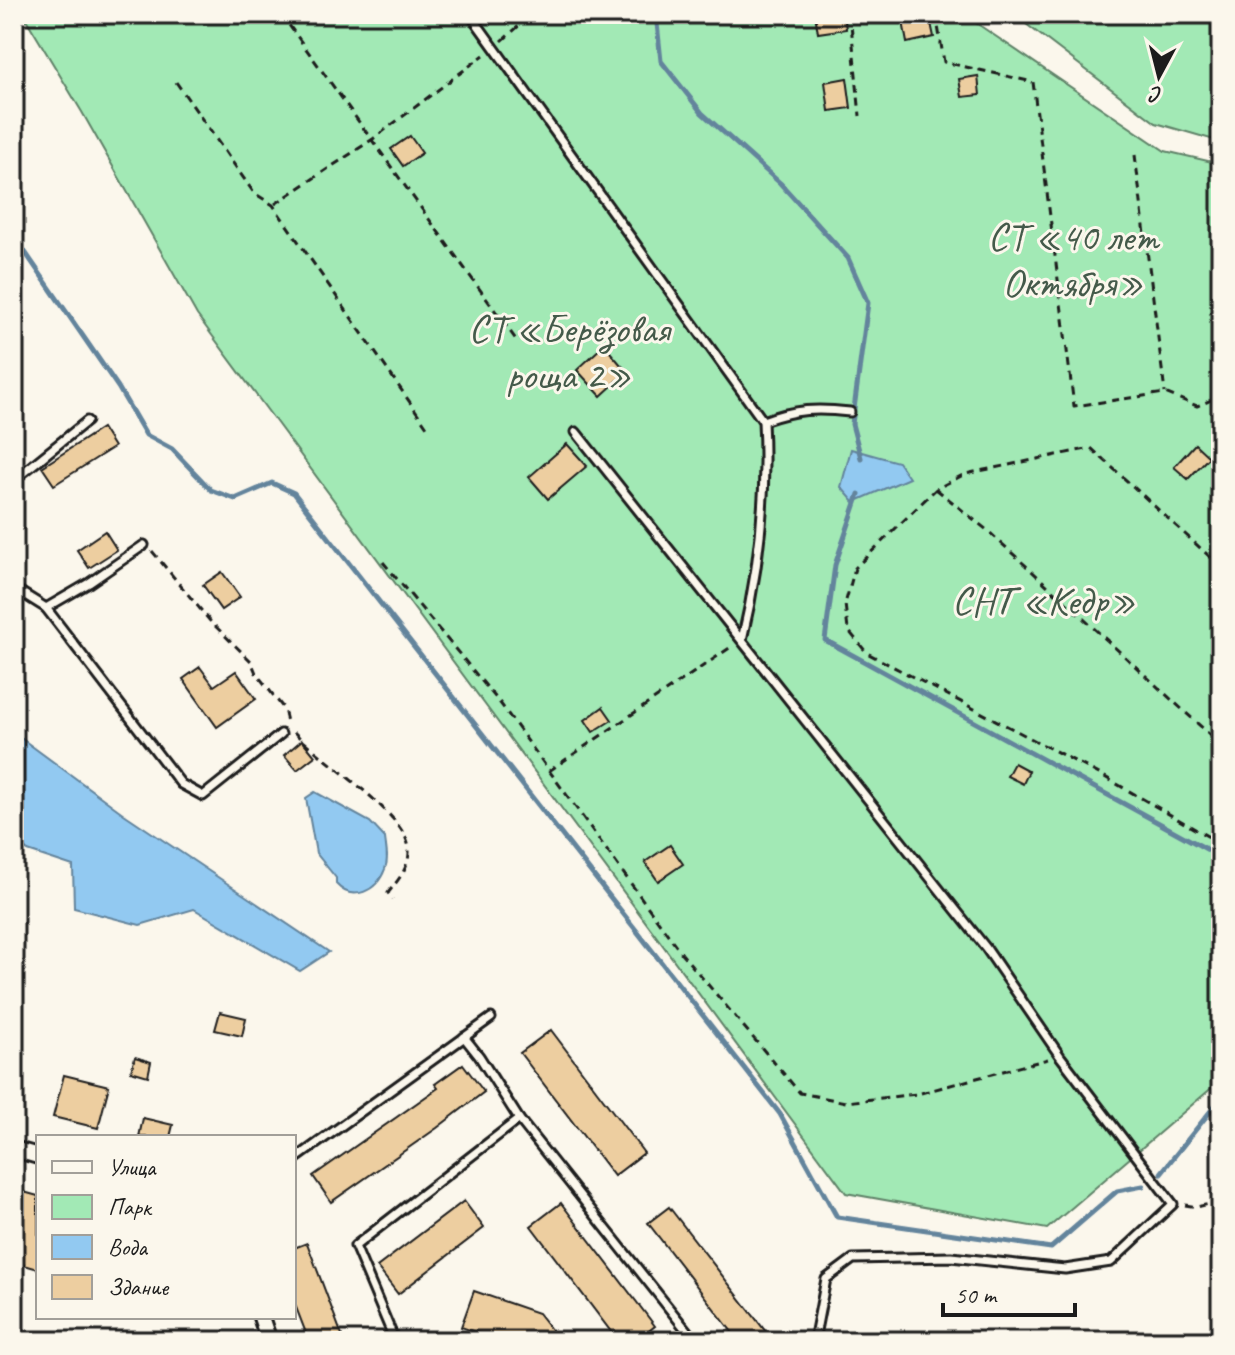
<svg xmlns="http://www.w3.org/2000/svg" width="1235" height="1355" font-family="Caveat,sans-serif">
	<rect width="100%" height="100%" fill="#fbf7ec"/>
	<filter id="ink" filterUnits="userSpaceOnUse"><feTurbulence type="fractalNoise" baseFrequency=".0125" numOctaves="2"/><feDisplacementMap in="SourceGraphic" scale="16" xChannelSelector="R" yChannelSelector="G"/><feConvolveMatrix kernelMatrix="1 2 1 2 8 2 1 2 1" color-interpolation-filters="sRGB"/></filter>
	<g filter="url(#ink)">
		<g fill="#a2e9b5" stroke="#5f8268" stroke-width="2">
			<path d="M23 14H974L976 23 1165 151 1221 164V1080L1047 1229 846 1193 197 315 82 112Z"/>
			<path d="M1013 14H1221V142L1156 123Z"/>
		</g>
		<g fill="#92c9f1" stroke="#63849c" stroke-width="2">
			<path d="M851 449 898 462 909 478 854 502 841 487Z"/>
			<path d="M14 733 124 814 329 952 300 971 194 909 140 925 74 908 73 866 28 851 14 840Z"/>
			<path d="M315 792 370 822 385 838C386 848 389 859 385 869 377 891 353 903 336 884V878L316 853 306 798Z"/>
		</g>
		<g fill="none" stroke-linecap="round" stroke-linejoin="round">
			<g stroke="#63849c" stroke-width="5">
				<path d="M656 14 661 61 702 113 780 183 848 258 868 303 852 424 861 458"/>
				<path d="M14 236 118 387 146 435 172 449 211 490 235 499 272 483 294 493 780 1114 837 1217 1051 1248 1117 1191 1143 1186"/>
				<path d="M859 494 835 565 825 640 1221 857"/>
				<path d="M1161 1173 1221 1098"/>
			</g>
		</g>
		<g fill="#edcea0" stroke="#1c1c1c" stroke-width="2">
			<path d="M815 14H844L846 29 818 33Z"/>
			<path d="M912 14H929L934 37 907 43 902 16Z"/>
			<path d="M978 76 980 95 962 97 959 79Z"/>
			<path d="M847 78 851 108 829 111 825 82Z"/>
			<path d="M410 136 422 153 403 166 391 149Z"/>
			<path d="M604 345 627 372 601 396 577 370Z"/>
			<path d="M102 428 114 447 54 485 42 467Z"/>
			<path d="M567 444 587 466 548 499 529 477Z"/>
			<path d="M1195 444 1209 457 1188 479 1174 467Z"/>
			<path d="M105 531 117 550 89 568 77 550Z"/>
			<path d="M222 572 240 597 221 610 203 585Z"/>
			<path d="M200 667 214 686 236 671 256 699 217 727 183 679Z"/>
			<path d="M603 707 612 720 593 732 585 720Z"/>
			<path d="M302 740 315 756 297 770 284 755Z"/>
			<path d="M1014 763 1029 771 1023 784 1007 776Z"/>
			<path d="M670 845 683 864 658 881 645 862Z"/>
			<path d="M220 1012 246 1018 242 1036 215 1030Z"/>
			<path d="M551 1030 644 1153 614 1176 520 1053Z"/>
			<path d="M135 1057 151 1062 148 1076 131 1071Z"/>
			<path d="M463 1064 484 1092 437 1128 331 1202 313 1176 438 1088 435 1084Z"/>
			<path d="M64 1075 109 1086 98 1128 53 1117Z"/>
			<path d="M143 1118 173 1125 170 1137H139Z"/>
			<path d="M20 1191 38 1196V1269L14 1262V1211Z"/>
			<path d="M464 1201 484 1228 398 1294 377 1267Z"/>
			<path d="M561 1203 655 1326 636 1341H618L531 1226Z"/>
			<path d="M669 1207 773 1341H739L648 1223Z"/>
			<path d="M307 1243 344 1341H309L294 1302V1248Z"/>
			<path d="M474 1291 538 1313 560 1341H501L461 1327Z"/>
		</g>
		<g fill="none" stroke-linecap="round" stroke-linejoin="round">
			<g stroke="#1c1c1c" stroke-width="13">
				<g id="lane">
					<path d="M470 14 763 421C767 493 759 569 742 640"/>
					<path d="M763 421C796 409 816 408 850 412"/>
					<path d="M576 432 986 948 1060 1056 1173 1204 1111 1262 1065 1269 951 1257 853 1259 826 1279 814 1341"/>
					<path d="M14 480 87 421"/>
					<path d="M14 588 46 608 181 784 203 796 281 734"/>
					<path d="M46 608 89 583 144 545"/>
					<path d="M464 1037 479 1056 519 1119 695 1341"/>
					<path d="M294 1160 491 1018"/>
					<path d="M395 1341 355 1246 519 1119"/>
				</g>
			</g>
			<g stroke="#1c1c1c" stroke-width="20">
				<g id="street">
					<path d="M14 1149 38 1156"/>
					<path d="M261 1317 269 1341"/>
				</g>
			</g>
			<g stroke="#1c1c1c" stroke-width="3" stroke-dasharray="8 6" stroke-linecap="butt">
				<path d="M281 14 517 341"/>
				<path d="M850 14 860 116"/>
				<path d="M936 14 944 62 1033 82 1074 406 1165 393 1197 406 1221 396"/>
				<path d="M502 41 532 14"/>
				<path d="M176 82 254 193 273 205 427 427"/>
				<path d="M1135 155 1165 393"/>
				<path d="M275 204 373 139 484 55"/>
				<path d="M936 489 987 530 1221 745"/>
				<path d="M152 551 210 621 251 661 256 673 284 709 287 722"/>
				<path d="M383 562 500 703 682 954 800 1093 846 1102 917 1094 1048 1059"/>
				<path d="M1221 567 1091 448 965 474 936 489 855 568 845 604 848 630 867 653 1103 776 1221 844"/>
				<path d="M294 732C319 759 406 813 409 849 410 867 398 880 388 893L393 899"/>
				<path d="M549 771 731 647"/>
				<path d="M1185 1205 1197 1207 1221 1201"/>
			</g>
			<use href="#lane" stroke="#fbf7ec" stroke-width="7"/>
			<use href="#street" stroke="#fbf7ec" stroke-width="14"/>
		</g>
	</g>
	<g text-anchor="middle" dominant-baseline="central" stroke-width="6" stroke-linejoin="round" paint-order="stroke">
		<g font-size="40" fill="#445a4a" stroke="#fbf7ec">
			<text x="1073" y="237">СТ «40 лет<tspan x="1073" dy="46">Октября»</tspan></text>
			<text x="569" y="329">СТ «Берёзовая<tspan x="569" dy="46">роща 2»</tspan></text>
			<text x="1044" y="601">СНТ «Кедр»</text>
		</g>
	</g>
	<rect width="1235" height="1355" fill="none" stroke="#fbf7ec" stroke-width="48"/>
	<rect x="24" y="24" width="1187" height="1307" fill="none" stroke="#1c1c1c" stroke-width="3" filter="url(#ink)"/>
	<rect x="36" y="1135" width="260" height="184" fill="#fbf7ec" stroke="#a29f99" stroke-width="2"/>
	<rect x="52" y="1161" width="40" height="12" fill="#fbf7ec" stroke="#a29f99" stroke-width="2"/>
	<text x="108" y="1175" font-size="24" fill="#1c1c1c">Улица</text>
	<rect x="52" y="1195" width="40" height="24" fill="#a2e9b5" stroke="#a29f99" stroke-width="2"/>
	<text x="108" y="1215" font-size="24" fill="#1c1c1c">Парк</text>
	<rect x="52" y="1235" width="40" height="24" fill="#92c9f1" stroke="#a29f99" stroke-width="2"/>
	<text x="108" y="1255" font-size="24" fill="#1c1c1c">Вода</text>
	<rect x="52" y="1275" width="40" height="24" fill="#edcea0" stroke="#a29f99" stroke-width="2"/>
	<text x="108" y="1295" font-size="24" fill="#1c1c1c">Здание</text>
	<g transform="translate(1159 76) rotate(187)" stroke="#fbf7ec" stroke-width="6" paint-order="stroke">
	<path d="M0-6L14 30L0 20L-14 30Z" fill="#1c1c1c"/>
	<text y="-12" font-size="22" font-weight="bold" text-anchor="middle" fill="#1c1c1c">С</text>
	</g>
	<path d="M943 1303v12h132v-12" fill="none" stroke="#1c1c1c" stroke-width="4"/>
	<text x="955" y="1303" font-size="24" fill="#1c1c1c" stroke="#fbf7ec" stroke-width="6" paint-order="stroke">50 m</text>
</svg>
